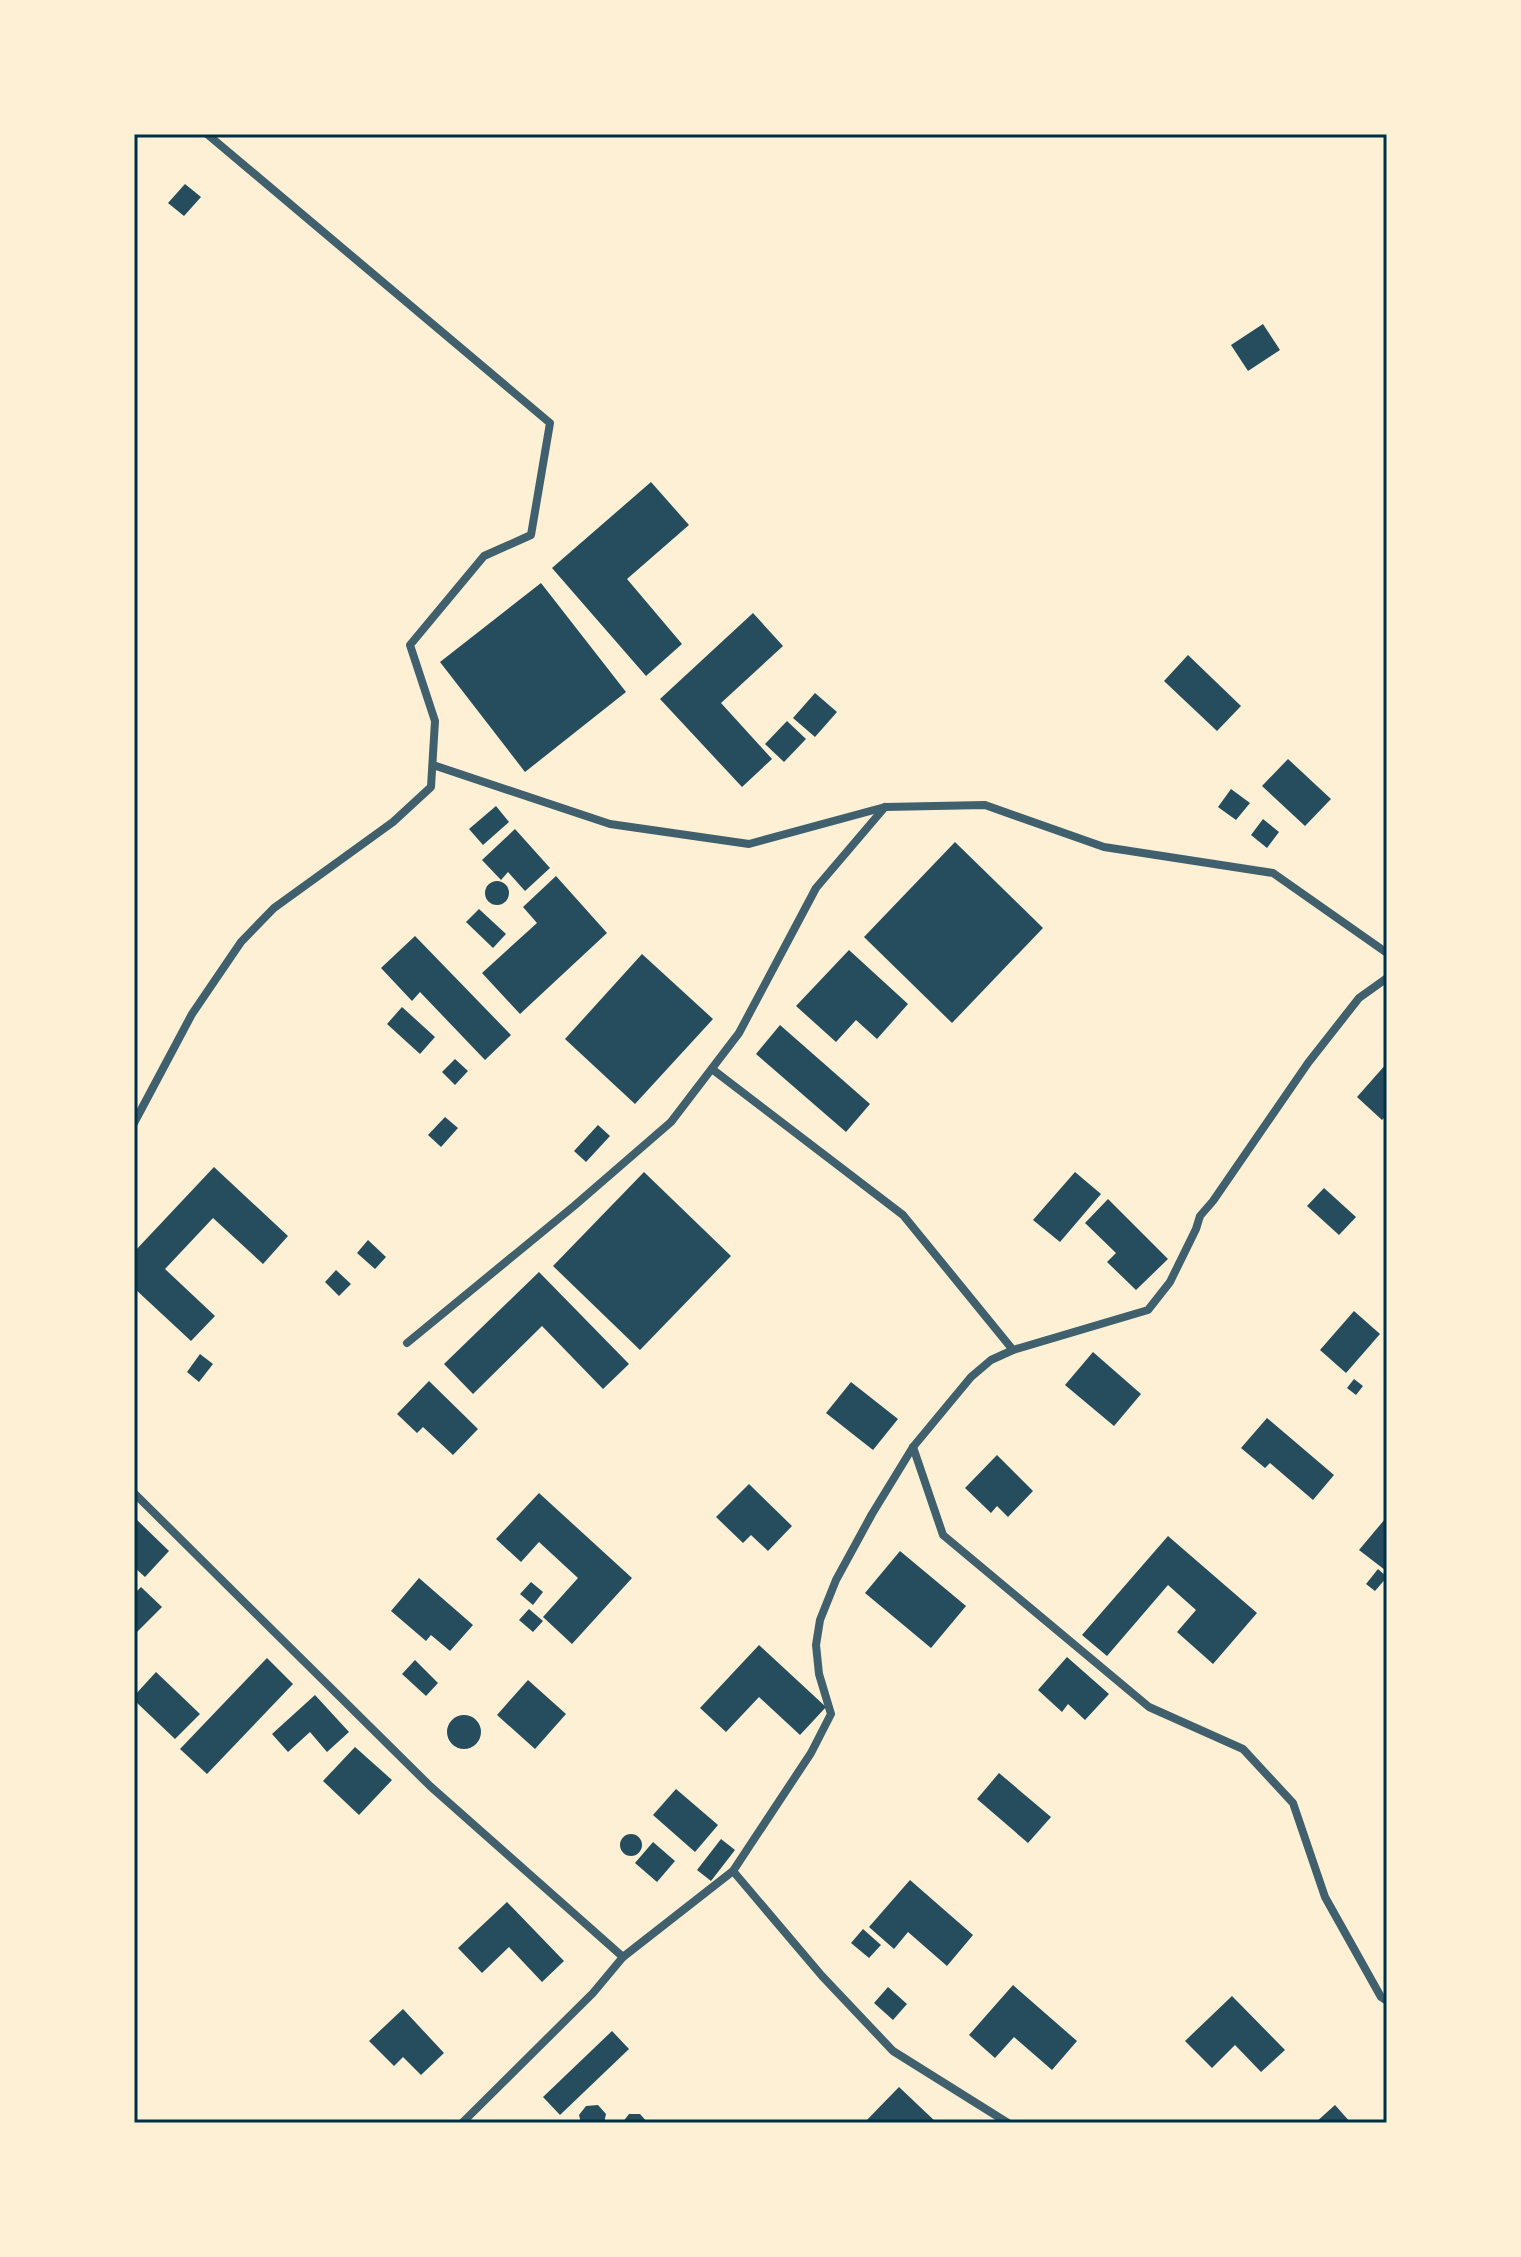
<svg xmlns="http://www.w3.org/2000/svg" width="1521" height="2257" font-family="'Libre Baskerville',serif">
	<rect width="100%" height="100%" fill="#fdf0d5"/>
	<g fill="#264d5e">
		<path d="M185 184 201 197 184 216 168 203Z"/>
		<path d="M1263 324 1280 350 1248 371 1231 345Z"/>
		<path d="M651 482 689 525 627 579 682 644 646 676 552 568Z"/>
		<path d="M541 583 626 692 525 772 440 662Z"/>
		<path d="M753 613 783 646 721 703 772 759 742 787 660 699Z"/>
		<path d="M1188 655 1241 706 1217 731 1164 681Z"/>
		<path d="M815 693 837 712 815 737 793 718Z"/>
		<path d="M787 721 806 739 784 762 765 744Z"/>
		<path d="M1288 759 1331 799 1305 826 1262 786Z"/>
		<path d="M1231 789 1250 803 1236 820 1218 807Z"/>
		<path d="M496 806 509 822 483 845 469 829Z"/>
		<path d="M1263 819 1279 832 1267 848 1251 835Z"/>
		<path d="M515 829 550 868 525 891 508 872 501 880 482 860Z"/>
		<path d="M955 842 1043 928 952 1023 864 937Z"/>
		<path d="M556 876 607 933 520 1014 482 973 537 923 523 907Z"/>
		<circle cx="497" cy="893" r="12"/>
		<path d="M479 909 506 934 493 948 466 922Z"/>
		<path d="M415 936 511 1035 485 1060 420 992 412 1001 381 968Z"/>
		<path d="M849 950 908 1004 877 1039 856 1020 836 1042 796 1006Z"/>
		<path d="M642 954 713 1019 635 1104 565 1039Z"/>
		<path d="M402 1007 435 1037 420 1054 387 1024Z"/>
		<path d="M780 1025 870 1104 846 1132 756 1054Z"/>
		<path d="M455 1059 468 1071 455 1085 442 1072Z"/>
		<path d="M1387 1063V1115L1382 1120 1357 1097Z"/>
		<path d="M445 1117 458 1128 441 1147 428 1135Z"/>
		<path d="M598 1125 610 1136 586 1162 574 1151Z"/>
		<path d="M214 1167 288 1236 263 1264 213 1218 165 1269 215 1316 191 1341 134 1288V1252Z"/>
		<path d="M644 1172 731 1256 640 1350 553 1266Z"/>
		<path d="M1075 1172 1101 1194 1060 1242 1033 1220Z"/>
		<path d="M1324 1188 1356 1217 1339 1235 1307 1206Z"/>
		<path d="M1108 1199 1168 1259 1136 1290 1107 1262 1116 1253 1085 1223Z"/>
		<path d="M368 1240 386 1257 375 1269 357 1253Z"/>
		<path d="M336 1270 351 1284 339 1296 325 1282Z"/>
		<path d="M539 1272 629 1364 603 1389 542 1326 473 1394 444 1364Z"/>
		<path d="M1354 1311 1380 1334 1346 1373 1320 1350Z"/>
		<path d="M1093 1352 1141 1394 1114 1426 1065 1385Z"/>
		<path d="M200 1354 213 1364 199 1382 187 1372Z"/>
		<path d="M1354 1379 1363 1386 1356 1395 1347 1388Z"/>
		<path d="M429 1381 478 1429 453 1455 423 1427 417 1433 397 1414Z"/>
		<path d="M851 1382 898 1419 873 1450 826 1413Z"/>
		<path d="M1267 1418 1334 1475 1313 1500 1270 1463 1265 1468 1241 1448Z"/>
		<path d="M997 1455 1033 1491 1008 1517 997 1506 991 1513 965 1488Z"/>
		<path d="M749 1484 792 1526 768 1551 751 1535 743 1543 716 1517Z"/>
		<path d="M539 1493 632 1578 572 1644 543 1617 578 1578 539 1542 521 1562 496 1539Z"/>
		<path d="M134 1517 169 1551 145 1577 134 1567Z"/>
		<path d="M1385 1519 1387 1520V1567L1385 1570 1359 1550Z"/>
		<path d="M1168 1536 1257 1613 1213 1664 1177 1632 1196 1610 1168 1585 1107 1656 1082 1635Z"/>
		<path d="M900 1551 966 1606 931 1648 865 1593Z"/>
		<path d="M1378 1569 1387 1577 1375 1591 1366 1584Z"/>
		<path d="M419 1578 473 1625 450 1651 431 1635 426 1641 391 1611Z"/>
		<path d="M531 1582 543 1592 533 1605 520 1594Z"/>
		<path d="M141 1587 162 1607 134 1635V1594Z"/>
		<path d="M529 1609 543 1621 533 1632 519 1620Z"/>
		<path d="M759 1645 826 1707 800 1735 759 1697 726 1732 700 1708Z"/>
		<path d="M1067 1657 1109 1694 1085 1720 1068 1704 1062 1712 1038 1690Z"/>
		<path d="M267 1658 293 1684 207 1774 180 1749Z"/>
		<path d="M415 1660 438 1683 426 1696 402 1674Z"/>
		<path d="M156 1672 200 1714 175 1739 134 1700V1696Z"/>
		<path d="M528 1680 566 1714 535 1749 497 1715Z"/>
		<path d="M315 1695 349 1732 327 1752 310 1732 288 1752 272 1734Z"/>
		<circle cx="464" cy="1732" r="17"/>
		<path d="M355 1747 392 1780 359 1815 323 1781Z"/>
		<path d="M999 1773 1051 1817 1028 1843 977 1799Z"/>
		<path d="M676 1789 718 1825 695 1852 653 1815Z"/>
		<circle cx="631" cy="1845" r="11"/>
		<path d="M721 1839 735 1850 711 1881 697 1870Z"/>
		<path d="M653 1842 675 1861 657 1882 635 1863Z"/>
		<path d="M910 1880 973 1935 947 1966 908 1932 894 1949 869 1927Z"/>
		<path d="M507 1902 564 1961 542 1982 509 1947 482 1973 458 1948Z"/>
		<path d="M863 1929 881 1945 869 1958 851 1943Z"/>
		<path d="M1013 1985 1077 2041 1052 2070 1014 2037 995 2058 969 2035Z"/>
		<path d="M888 1987 907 2004 893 2020 874 2003Z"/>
		<path d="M1232 1996 1285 2050 1261 2072 1235 2045 1212 2068 1185 2041Z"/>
		<path d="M403 2009 444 2053 421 2075 403 2057 394 2066 369 2041Z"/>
		<path d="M612 2031 629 2049 560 2115 543 2097Z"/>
		<path d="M899 2087 937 2123H864Z"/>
		<path d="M598 2105 606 2114 604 2123H581L579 2115 586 2106Z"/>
		<path d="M1335 2105 1351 2123H1315Z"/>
		<path d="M629 2114H640L648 2123H622Z"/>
	</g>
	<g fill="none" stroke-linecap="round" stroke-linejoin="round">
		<g stroke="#3f606c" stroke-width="8">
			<path d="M433 765 610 824 749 844 885 807 985 805 1104 847 1273 873 1387 953"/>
			<path d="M712 1069 903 1215 1013 1350"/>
			<path d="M134 1123 192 1014 241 942 274 908 393 822 431 787 435 721 410 645 484 556 531 535 550 423 207 134"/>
			<path d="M407 1343 574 1206 671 1122 739 1033 816 888 885 807"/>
			<path d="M913 1447 943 1535 1149 1707 1243 1749 1293 1803 1325 1897 1381 1997 1387 2001"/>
			<path d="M134 1493 430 1786 623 1957"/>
			<path d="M733 1871 822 1976 893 2051 1008 2123"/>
			<path d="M462 2123 593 1993 623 1957 733 1871 811 1753 831 1714 819 1674 816 1645 820 1620 836 1580 872 1514 913 1447 971 1377 991 1360 1013 1350 1148 1310 1170 1282 1196 1229 1200 1216 1213 1201 1308 1063 1359 998 1387 978"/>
		</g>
	</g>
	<rect width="1521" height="2257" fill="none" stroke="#fdf0d5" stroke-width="272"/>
	<rect x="136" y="136" width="1249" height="1985" fill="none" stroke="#003049" stroke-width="3"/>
</svg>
